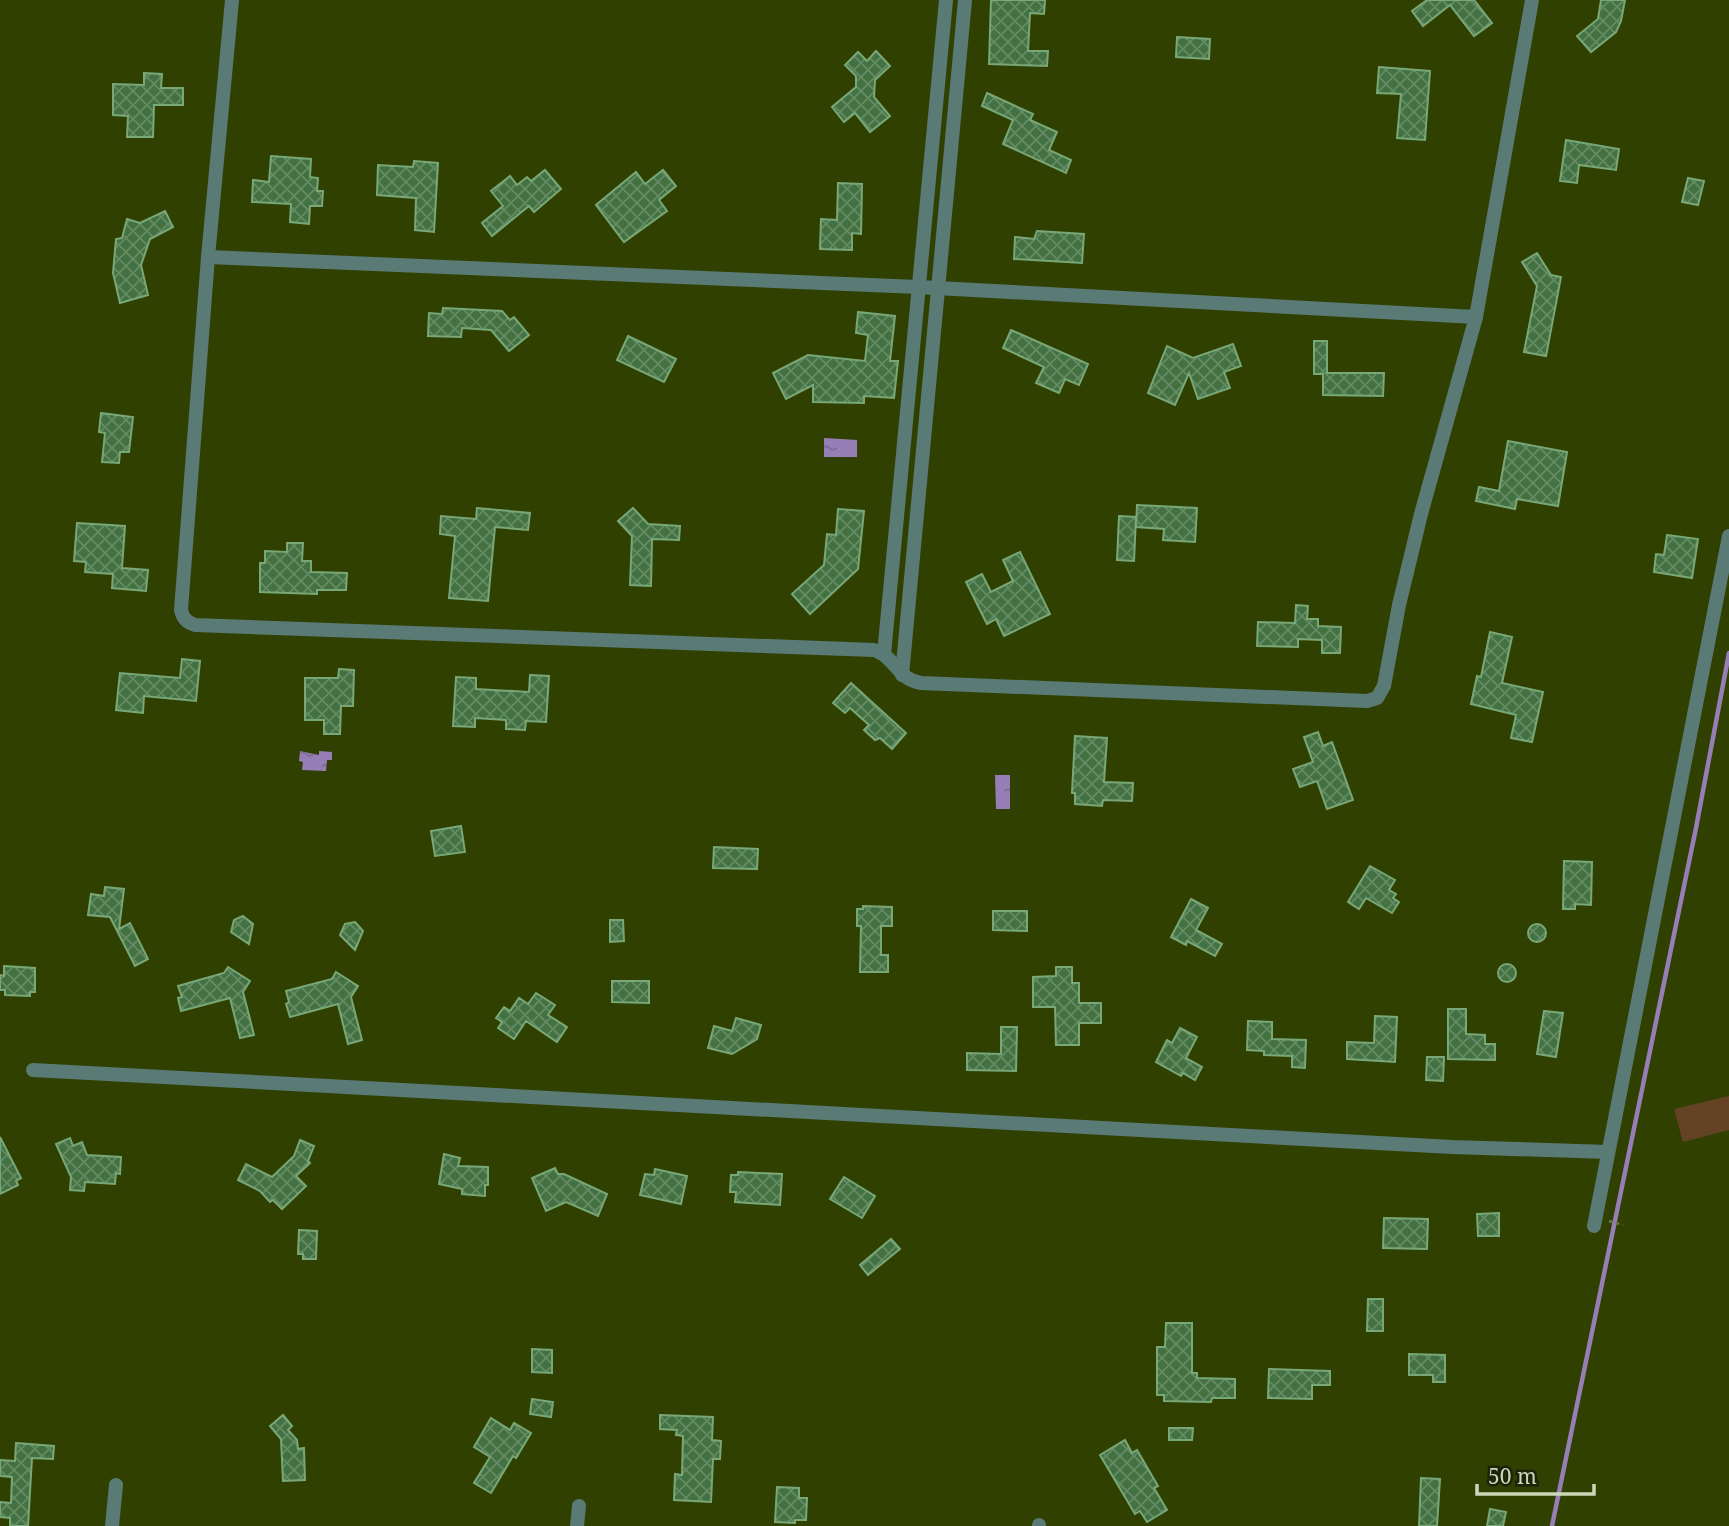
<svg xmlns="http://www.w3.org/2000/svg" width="1729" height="1526" font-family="'Noto Serif',serif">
	<defs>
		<pattern id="water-ripples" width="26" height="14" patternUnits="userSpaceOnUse" patternTransform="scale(1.75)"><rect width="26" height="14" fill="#967eb6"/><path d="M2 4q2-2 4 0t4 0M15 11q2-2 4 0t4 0" fill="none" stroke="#7b6b90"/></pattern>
		<pattern id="building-cross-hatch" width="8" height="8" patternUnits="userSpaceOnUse" patternTransform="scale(1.75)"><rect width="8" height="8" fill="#437142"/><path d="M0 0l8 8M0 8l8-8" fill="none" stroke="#658b64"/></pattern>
	</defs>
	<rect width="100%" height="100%" fill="#304000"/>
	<path fill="#634323" d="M1729 1096V1130L1683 1142 1674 1109Z"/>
	<g fill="url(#water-ripples)">
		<path d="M824 438 857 440V457H824Z"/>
		<path d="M300 751 319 755V751L332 752V760H327L326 771 302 770 303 762 299 761Z"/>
		<path d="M995 775H1010V809H996Z"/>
	</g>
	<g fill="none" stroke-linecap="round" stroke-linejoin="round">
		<path stroke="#967eb6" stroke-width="4.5" d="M1552 1526 1696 828 1729 653"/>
	</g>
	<g fill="url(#building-cross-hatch)" stroke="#78a877" stroke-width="2">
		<path d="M991 0H1045L1044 14 1030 13 1028 51H1048L1047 66 989 64Z"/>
		<path d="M1427 0H1474L1492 23 1474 36 1450 5 1423 26 1412 11Z"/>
		<path d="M1601 0H1625L1621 21 1616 32 1591 52 1577 36 1598 19Z"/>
		<path d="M1177 37 1210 39 1209 59 1176 57Z"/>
		<path d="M876 51 890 66 875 80 874 97 890 116 870 132 855 113 844 122 832 107 856 87V76L845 65 858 52 867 61Z"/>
		<path d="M1379 67 1430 71 1425 140 1397 138 1401 94 1377 93Z"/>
		<path d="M144 73 162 74 161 88H183V105H154L153 137H127L128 116 113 115V84L144 85Z"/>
		<path d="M987 93 1033 114 1030 120 1057 132 1049 150 1071 160 1066 173 1003 144 1013 120 982 106Z"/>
		<path d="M1566 140 1619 149 1616 170 1579 165 1577 183 1560 181Z"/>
		<path d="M271 156 311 159 310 177 318 178 317 191H323L322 206H310L309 224 290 222 291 204 252 202 253 180 269 182Z"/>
		<path d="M414 161 438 163 434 232 415 230 416 198 377 195 378 165 413 167Z"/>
		<path d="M545 170 561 189 534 212 529 206 492 236 482 223 503 206 491 191 510 176 517 185 527 177 531 181Z"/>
		<path d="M663 170 676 186 659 200 667 211 624 242 596 205 636 172 645 184Z"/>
		<path d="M1688 178 1704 181 1698 205 1682 202Z"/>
		<path d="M838 183 862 184 861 234 852 233V250L820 249 821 219 837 220Z"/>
		<path d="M165 211 173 227 150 239 141 265 148 295 120 303 113 273 116 239 122 238 127 219 140 223Z"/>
		<path d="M1037 231 1084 234 1082 263 1014 259 1015 237 1034 239Z"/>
		<path d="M1537 253 1551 275 1561 277 1546 356 1524 352 1537 286 1522 262Z"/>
		<path d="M443 308 502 311 510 320 514 317 529 335 509 351 491 330 462 328 461 337 428 336 429 313 442 314Z"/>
		<path d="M858 312 895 316 890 361H898L894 398 864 396V403L813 402V385L786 399 773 373 808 355 865 361 868 335 856 333Z"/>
		<path d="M1011 330 1088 364 1079 385 1065 379 1059 393 1036 383 1044 367 1003 348Z"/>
		<path d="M628 336 676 359 664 382 617 360Z"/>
		<path d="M1314 341H1327V373H1384L1383 396 1323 395V374H1314Z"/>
		<path d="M1233 344 1241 366 1224 372 1230 388 1198 399 1189 373 1175 405 1148 393 1167 346 1193 358Z"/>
		<path d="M101 413 133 417 129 452H120L119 463 102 462 105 433 99 432Z"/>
		<path d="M1508 441 1567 452 1558 506 1517 499 1515 509 1476 501 1479 487 1499 491Z"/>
		<path d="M1137 505 1197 508 1195 542 1163 540 1164 529 1136 527Z"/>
		<path d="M477 508 530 513 528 530 495 527 488 601 449 598 455 536 440 534 441 516 476 519Z"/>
		<path d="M633 508 648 524 680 526 679 540 652 539 651 586 630 585 632 536 618 521Z"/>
		<path d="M838 509 864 511 858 569 810 614 792 594 824 565 827 534 836 535Z"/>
		<path d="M1119 516 1136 517 1134 561 1117 560Z"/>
		<path d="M77 523 125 526 122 568 148 570 146 591 112 588 113 574 85 572 86 562 74 561Z"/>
		<path d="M1667 535 1698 539 1692 578 1654 572 1656 554 1664 555Z"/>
		<path d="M287 543H303L302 561H311V572L347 573 346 590H317V594L260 592V563H265V551L287 552Z"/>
		<path d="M1020 552 1050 614 1004 636 996 619 987 624 966 582 982 574 991 592 1013 581 1003 560Z"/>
		<path d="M1296 605 1308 606 1307 619H1318V626L1341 627 1340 653H1322V640L1298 639V647L1257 646 1258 622 1295 623Z"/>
		<path d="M1490 632 1512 637 1502 683 1543 692 1532 742 1511 738 1516 715 1471 704 1477 676 1481 677Z"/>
		<path d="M182 659 200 661 196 701 144 696 143 713 116 710 120 673 180 678Z"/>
		<path d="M339 669 354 670 353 706H341L340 734H324V720H305V678H338Z"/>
		<path d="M530 675 549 676 546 722 526 721 525 730 506 729V720L475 718V727L453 726 456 677 476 678V689L529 692Z"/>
		<path d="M851 683 906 733 892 749 880 738 875 740 864 730 869 725 850 708 845 713 833 703Z"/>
		<path d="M1318 732 1323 746 1332 742 1353 800 1327 809 1317 781 1300 787 1293 769 1313 762 1304 737Z"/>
		<path d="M1075 736 1107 738 1104 782 1133 783 1132 801 1103 800 1102 806 1075 804V793H1072Z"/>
		<path d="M461 826 465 852 435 856 431 831Z"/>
		<path d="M714 847 758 849 757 869 713 868Z"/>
		<path d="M1564 861 1592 862 1591 905 1575 904V909H1563Z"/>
		<path d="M1370 866 1395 880 1389 890 1396 894 1393 898 1399 902 1392 913 1366 898 1359 909 1348 902Z"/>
		<path d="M105 887 124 889 119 929 130 923 148 959 135 966 110 917 88 915 91 894 104 896Z"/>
		<path d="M1191 899 1208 908 1196 930 1222 944 1215 956 1187 941 1186 945 1171 937Z"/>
		<path d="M863 906 892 907V926H881V955H888V972H860L861 926H857V909H863Z"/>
		<path d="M993 911H1027V931L993 930Z"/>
		<path d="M243 916 253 924 249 944 231 932 234 920Z"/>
		<path d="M610 920H623L624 941 610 942Z"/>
		<path d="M355 922 363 931 355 950 340 935 345 924Z"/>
		<circle cx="1537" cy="933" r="9"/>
		<circle cx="1507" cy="973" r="9"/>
		<path d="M4 966 35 968V992H30V996L5 995V990H0V975L4 976Z"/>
		<path d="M228 967 250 981 243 992 254 1035 240 1038 230 998 181 1011 178 998 182 997 178 986 224 973Z"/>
		<path d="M1056 967H1072V983H1079V1003H1101V1023H1079V1045H1056L1055 1007H1033V977L1056 976Z"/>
		<path d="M336 972 358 986 351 997 362 1040 348 1044 338 1004 290 1017 286 1004 289 1002 286 991 332 979Z"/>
		<path d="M612 981H649V1003L612 1002Z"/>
		<path d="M536 993 555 1005 548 1015 567 1027 557 1042 526 1021 514 1039 498 1028 502 1022 496 1018 504 1007 510 1011 519 998 528 1004Z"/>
		<path d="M1448 1009H1466V1034L1485 1035V1044H1495V1060L1448 1059Z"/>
		<path d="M1544 1011 1563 1013 1556 1057 1537 1054Z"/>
		<path d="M1375 1016 1397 1017 1395 1062 1347 1059V1042L1374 1043Z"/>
		<path d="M736 1018 761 1025 757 1039 732 1054 708 1048 714 1026 732 1031Z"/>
		<path d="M1248 1021 1272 1022V1039L1306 1040 1305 1068 1292 1067V1056L1264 1055V1051L1247 1050Z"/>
		<path d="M1001 1027H1017L1016 1071 967 1070V1053L1001 1054Z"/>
		<path d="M1180 1028 1197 1037 1186 1058 1202 1067 1195 1080 1183 1073 1181 1076 1156 1062 1167 1040 1172 1043Z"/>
		<path d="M1427 1057H1444L1443 1081 1426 1080Z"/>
		<path d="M0 1137 21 1178 16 1181 18 1185 0 1194Z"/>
		<path d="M70 1138 73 1146 82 1142 87 1155 121 1157 120 1174 116 1173 115 1184 85 1182 84 1191 70 1190 71 1177 56 1144Z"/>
		<path d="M300 1140 314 1146 308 1161 310 1163 296 1176 306 1186 282 1209 273 1200 270 1202 260 1191 238 1180 246 1164 272 1177 294 1156Z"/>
		<path d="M444 1154 460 1158 458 1166 488 1167V1185H485V1196L462 1194V1189L439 1184Z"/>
		<path d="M555 1168 558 1174H564L607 1194 598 1216 566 1202 546 1211 532 1178Z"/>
		<path d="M655 1169 687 1176 681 1204 640 1195 645 1174 654 1175Z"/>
		<path d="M738 1172 782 1174 780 1205 735 1202 736 1192H730L731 1175H738Z"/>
		<path d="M844 1177 875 1196 862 1218 830 1199Z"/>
		<path d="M1499 1213V1236H1478L1477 1214Z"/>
		<path d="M1384 1218 1428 1219 1427 1249 1383 1248Z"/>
		<path d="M299 1230 317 1231 316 1259H303V1254H298Z"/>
		<path d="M891 1239 900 1249 868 1275 860 1265Z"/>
		<path d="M1368 1299H1383V1331H1367Z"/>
		<path d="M1166 1323H1192V1373H1197V1378L1235 1379V1398H1212L1211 1402 1164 1401V1395H1157V1347H1165Z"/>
		<path d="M532 1349 552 1350V1373L532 1372Z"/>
		<path d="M1409 1354 1445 1355V1382H1433V1375H1409Z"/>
		<path d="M1269 1369 1330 1371V1385H1312V1399L1268 1398Z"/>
		<path d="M532 1399 553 1402 551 1417 530 1414Z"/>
		<path d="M283 1415 292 1426 288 1430 297 1440 298 1449 304 1448 305 1480 283 1481 281 1439 270 1426Z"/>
		<path d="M660 1415 713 1417 712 1440 721 1441 720 1459H713L711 1502 674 1500 675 1474 682 1475 683 1436 676 1435 677 1430 660 1429Z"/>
		<path d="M491 1418 510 1430 514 1423 531 1433 516 1458 513 1456 491 1493 474 1483 490 1457 474 1447Z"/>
		<path d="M1169 1428H1193L1192 1440H1169Z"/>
		<path d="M1125 1440 1132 1453 1137 1450 1158 1486 1154 1488 1167 1510 1147 1522 1140 1511 1135 1514 1100 1455Z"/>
		<path d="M16 1443 54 1446 53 1459 32 1458 28 1526H10V1518L0 1517V1502L11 1503 12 1477 0 1476V1460L15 1461Z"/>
		<path d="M1421 1478 1440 1479 1437 1526H1419Z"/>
		<path d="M777 1487 799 1488V1498H807L806 1520H795V1523L775 1522Z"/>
		<path d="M1490 1509 1506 1512 1503 1526H1487Z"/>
	</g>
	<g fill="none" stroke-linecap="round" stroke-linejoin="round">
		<path stroke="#697743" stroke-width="2.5" stroke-dasharray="3.5 3.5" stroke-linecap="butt" d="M1609 1221 1623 1225"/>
		<g stroke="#597a75" stroke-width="14">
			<path d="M232 0 208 257 181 610C183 619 187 622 195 625L874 650C875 650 883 654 884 655 899 666 900 679 921 683L1367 701 1377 698 1384 686 1399 605 1421 514 1476 317 1532 0"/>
			<path d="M208 257 918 287 1476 317"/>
			<path d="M884 654 946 0"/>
			<path d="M902 675 965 0"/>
			<path d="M33 1070 1452 1147 1608 1152"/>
			<path d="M1594 1226 1729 536"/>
			<path d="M112 1526 116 1485"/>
			<path d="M577 1526 579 1506"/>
			<path d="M1039 1526V1525"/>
		</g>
	</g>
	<path d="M1477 1484v10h117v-10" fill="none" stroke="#cbd7b8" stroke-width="3.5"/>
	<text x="1488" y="1484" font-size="21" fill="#cbd7b8" stroke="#1c230a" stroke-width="5" paint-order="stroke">50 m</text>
</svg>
